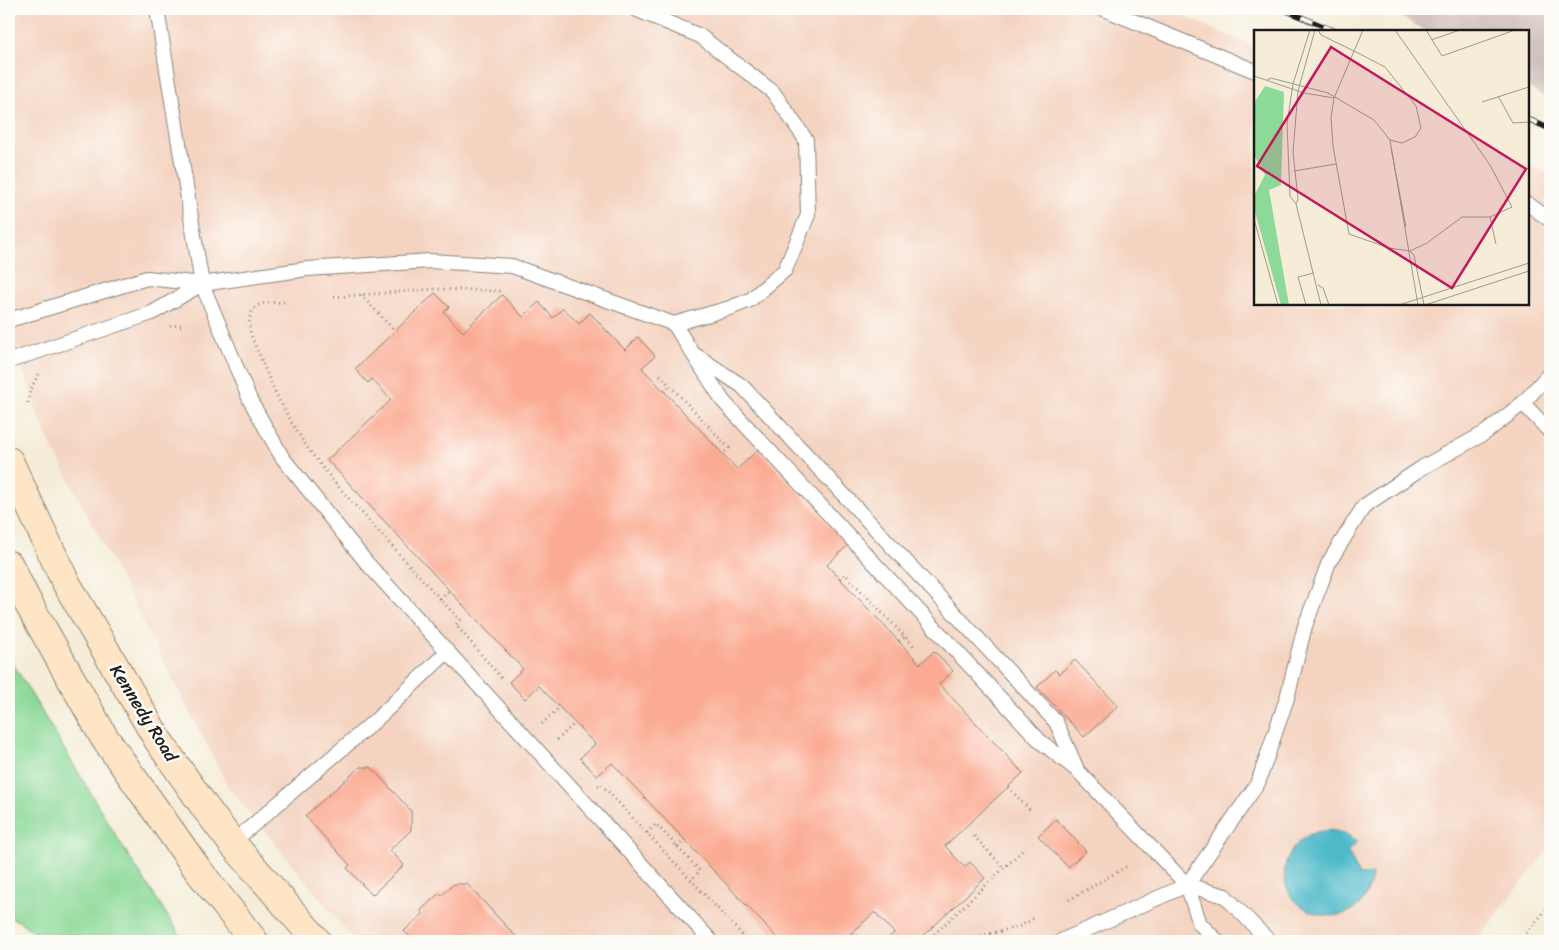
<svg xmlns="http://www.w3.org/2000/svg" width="1559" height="950" font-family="Sriracha,sans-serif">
	<rect width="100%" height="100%" fill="#fdfcf7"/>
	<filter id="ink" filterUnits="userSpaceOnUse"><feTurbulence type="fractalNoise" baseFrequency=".02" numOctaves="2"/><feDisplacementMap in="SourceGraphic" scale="10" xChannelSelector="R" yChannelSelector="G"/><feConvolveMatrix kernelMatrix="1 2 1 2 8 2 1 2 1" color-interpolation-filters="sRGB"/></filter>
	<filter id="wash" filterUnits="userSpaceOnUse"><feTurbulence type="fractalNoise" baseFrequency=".0096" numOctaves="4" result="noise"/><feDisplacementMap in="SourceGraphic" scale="20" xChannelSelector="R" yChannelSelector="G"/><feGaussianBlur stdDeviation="1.12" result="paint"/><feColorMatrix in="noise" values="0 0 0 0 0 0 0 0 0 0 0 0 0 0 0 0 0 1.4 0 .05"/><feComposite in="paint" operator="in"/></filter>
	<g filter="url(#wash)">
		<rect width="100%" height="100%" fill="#f5edd8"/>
		<path fill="#f4d3c0" d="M9 9H1167L1255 47V304H1528V165L1550 175V847L1476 941H355L229 788 44 431 9 330Z"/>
		<path fill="#d0c0bc" d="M1386 9H1550V100L1528 87V31H1426Z"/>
		<path fill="#8cd998" stroke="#547a5a" d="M9 657 124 849 184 941H43L21 922 9 917Z"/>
		<path fill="#4db9c9" stroke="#346a72" d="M1329 830 1345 833 1358 842 1348 851 1359 875 1372 874C1364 950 1257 910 1291 852 1299 838 1313 831 1329 830Z"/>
		<g id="blocks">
			<g fill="#fbab93">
				<path d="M435 293 449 307 444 312 463 332 502 295 523 317 539 302 553 318 563 308 579 324 590 313 625 350 638 337 655 356 642 368 737 469 758 450 848 545 827 565 920 664 934 651 953 671 939 684 1023 773 945 846 964 867 970 862 985 878 918 941H892L888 938 894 933 875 912 843 941H780L612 763 597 776 580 758 595 744 539 686 525 699 509 682 523 669 327 460 391 400 372 379 368 383 355 369Z"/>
				<path d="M1075 660 1118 706 1084 737 1037 687 1055 670 1059 674Z"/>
				<path d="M360 767H371L411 811V830L390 850 404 865 372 895 347 868 350 865 305 816Z"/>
				<path d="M1056 819 1086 851 1068 867 1038 836Z"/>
				<path d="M454 884H467L520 941H414L404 931 423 914 421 911 423 908 440 893 442 895Z"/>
			</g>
		</g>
	</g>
	<g filter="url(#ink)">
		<use href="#blocks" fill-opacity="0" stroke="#88847a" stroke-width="1"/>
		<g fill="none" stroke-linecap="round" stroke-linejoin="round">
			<g stroke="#88847a" stroke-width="16">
				<g id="service">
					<path d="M157 9 202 284 250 400 282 457 366 562 711 941"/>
					<path d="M635 9 700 36 773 92 806 140 808 215 785 270 750 300 730 308 674 324"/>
					<path d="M1104 9 1255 71"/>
					<path d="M1528 204 1550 220"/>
					<path d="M9 320 147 278 202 284 307 269 430 261 512 266 674 324 723 401 1041 742 1077 770 1187 885 1200 924 1217 941"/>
					<path d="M697 356 742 386 1056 722 1076 767"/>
					<path d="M9 361 152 313 202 284"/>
					<path d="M1523 403 1550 432"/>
					<path d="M232 843 377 719 447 652"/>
					<path d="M1187 885 1225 896 1269 941"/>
					<path d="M1061 941 1187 885 1258 783 1287 698 1305 626 1329 562 1364 506 1423 467 1485 433 1523 403 1550 373"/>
				</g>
			</g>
			<g stroke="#88847a" stroke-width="30">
				<g id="secondary">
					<path d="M9 461 65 581 158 740 204 806 232 843 317 941"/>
					<path d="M9 565 27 601 104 737 198 870 254 941"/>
				</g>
			</g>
			<g stroke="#88847a" stroke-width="3" stroke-dasharray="1 4" stroke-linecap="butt">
				<path d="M361 295 395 331"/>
				<path d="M334 297 435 289 500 291"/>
				<path d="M284 302C275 303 261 301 255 308 243 320 253 341 259 354 274 393 294 432 320 464 338 488 360 510 380 533 407 562 433 592 460 620L456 625 503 680"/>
				<path d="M170 326 184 325"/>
				<path d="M660 375 729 448 723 454"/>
				<path d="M664 391 670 386"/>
				<path d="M28 403C29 391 34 381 41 371"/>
				<path d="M840 579 845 574 914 646"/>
				<path d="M440 599 450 590"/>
				<path d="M899 641 905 636"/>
				<path d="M542 724 560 707"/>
				<path d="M557 740 575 723"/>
				<path d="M598 785 599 786 601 784 748 941"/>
				<path d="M1008 787 1031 811"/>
				<path d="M647 833 656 824 700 871 691 880"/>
				<path d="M974 836 1004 868"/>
				<path d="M677 847 685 840"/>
				<path d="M1069 900 1129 865"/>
				<path d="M853 932 863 941"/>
				<path d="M927 941 1025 848"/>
				<path d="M961 941 1021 926 1034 918"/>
				<path d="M1520 941 1550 905"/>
			</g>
			<use href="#service" stroke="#fff" stroke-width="14"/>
			<use href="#secondary" stroke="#fde5c5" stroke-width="28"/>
			<g stroke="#1c1c1c" stroke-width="5.5">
				<g id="rail">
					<path d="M1282 9 1335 31"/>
					<path d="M1528 119 1550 129"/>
				</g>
			</g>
			<use href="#rail" stroke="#fdfcf7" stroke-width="4" stroke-dasharray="11" stroke-linecap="butt"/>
		</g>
	</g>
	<g text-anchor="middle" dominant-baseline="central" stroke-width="5" stroke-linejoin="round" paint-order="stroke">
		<g font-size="18" fill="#1c1c1c" stroke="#fdfcf7">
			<text transform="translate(144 713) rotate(58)">Kennedy Road</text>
		</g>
	</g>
	<g transform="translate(1254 30)">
		<rect width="275" height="275" fill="#f5edd8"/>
		<path d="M11 56 30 62 27 155 15 160 35 275H27L1 182 0 166 11 145 0 125V73Z" fill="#8cd998"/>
		<path fill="none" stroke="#9e998d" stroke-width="1" d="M61 0 44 61 39 122 44 169 42 174 67 275M64 0 67 5 100 21M109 0 80 68 77 87 79 116 95 204 135 218 156 221 173 213 208 187H236L258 177 236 135 141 0M172 0 188 26 261 0M177 10 206 0M100 21 131 37 162 76 167 98 161 107 148 113 136 110M0 46 50 63 80 68M13 50 17 48 74 63 120 90 136 110 164 275M244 66 259 93 275 92M228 72 275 57M137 118 152 197M40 141 82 134M42 174 36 166 33 94 39 54 56 0M236 187 242 214M0 189 24 275M156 221 160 225 170 275M64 255 69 258 75 275M52 275 44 247 60 243M145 275 275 233M171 275 275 241"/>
		<path fill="#c2185b" fill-opacity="0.15" stroke="#c2185b" stroke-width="2.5" d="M77 17 272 139 198 258 3 136Z"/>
		<rect width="275" height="275" fill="none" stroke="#1c1c1c" stroke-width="2.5"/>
	</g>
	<rect width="1559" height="950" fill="none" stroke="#fdfcf7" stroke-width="30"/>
</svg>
